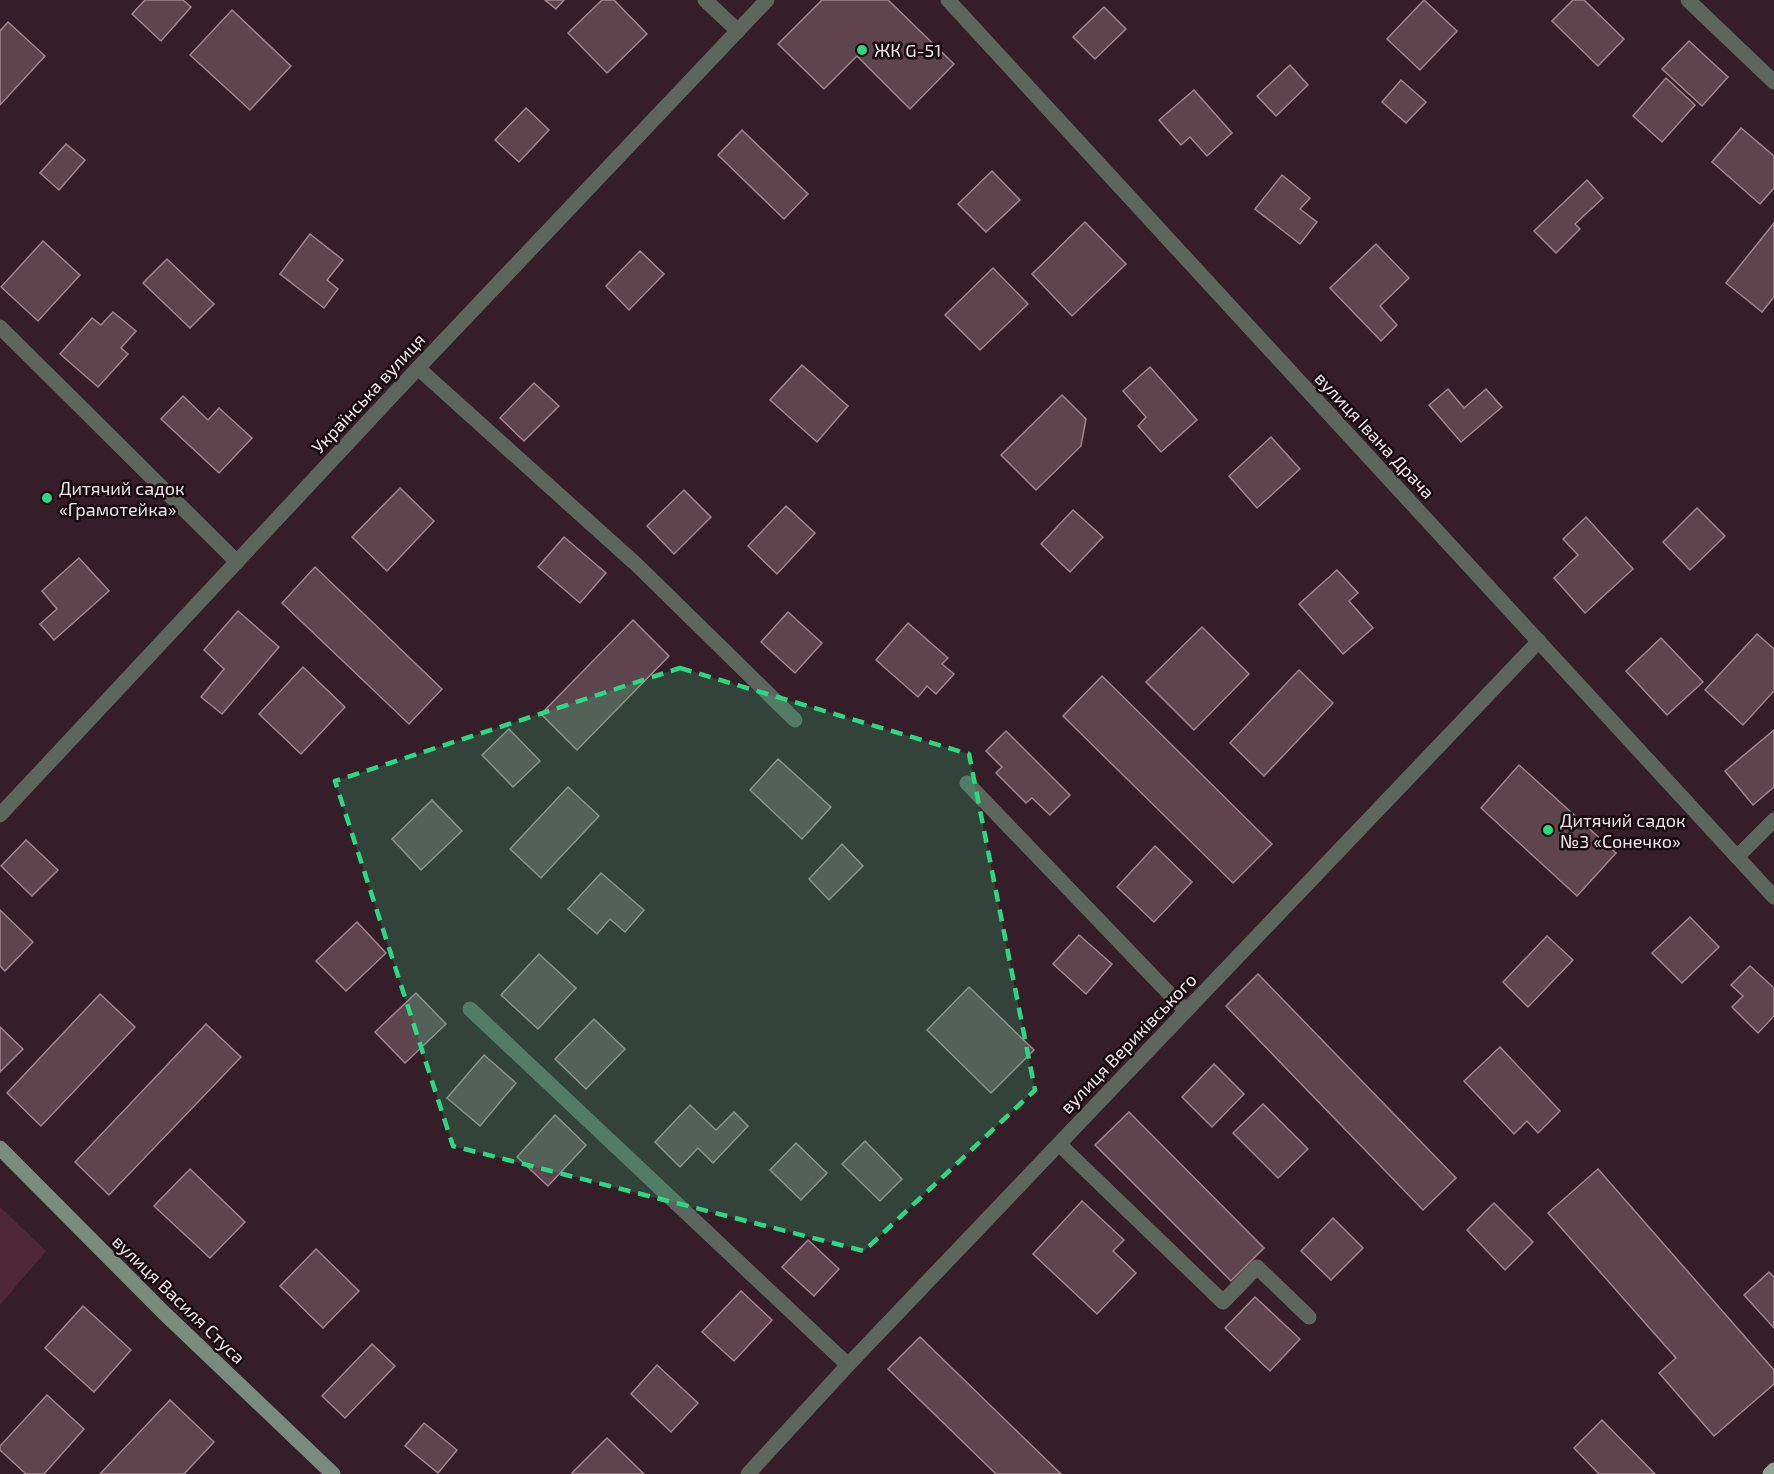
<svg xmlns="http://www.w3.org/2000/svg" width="1774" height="1474" font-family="'Exo 2',sans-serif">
	<rect width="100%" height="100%" fill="#351e27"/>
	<path fill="#4e2837" d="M0 1207 46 1251 0 1305Z"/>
	<g fill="#5e444d" stroke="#a2858f" stroke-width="1.5">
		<path d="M145 0H183L191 7 161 41 132 14Z"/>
		<path d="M545 0H564L556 9Z"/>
		<path d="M602 0H614L647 34 607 73 568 33Z"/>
		<path d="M822 0H888L954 64 910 109 857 56 824 89 778 44Z"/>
		<path d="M1424 0 1457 31 1420 70 1387 39Z"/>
		<path d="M1573 0H1584L1624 39 1598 66 1552 21Z"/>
		<path d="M1104 7 1126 29 1095 59 1073 37Z"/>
		<path d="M232 10 291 66 250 110 190 55Z"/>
		<path d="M8 22 45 56 0 105V31Z"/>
		<path d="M1689 41 1728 77 1702 106 1662 69Z"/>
		<path d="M1290 65 1308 85 1276 116 1257 96Z"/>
		<path d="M1666 78 1695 105 1662 142 1633 116Z"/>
		<path d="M1401 80 1426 102 1406 123 1382 102Z"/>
		<path d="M1194 90 1232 133 1207 156 1190 137 1181 145 1159 120Z"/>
		<path d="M526 108 549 130 519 162 495 140Z"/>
		<path d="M1741 128 1774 156V188L1760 204 1712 162Z"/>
		<path d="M742 130 808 194 784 219 718 155Z"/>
		<path d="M66 144 85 160 59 190 40 173Z"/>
		<path d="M992 171 1020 200 986 232 958 204Z"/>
		<path d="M1282 175 1310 198 1300 209 1317 222 1300 244 1255 209Z"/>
		<path d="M1587 180 1603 198 1575 224 1580 229 1556 253 1534 231Z"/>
		<path d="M1085 222 1126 264 1072 316 1032 274Z"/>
		<path d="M1774 223V297L1762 312 1726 283Z"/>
		<path d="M310 234 343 260 327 280 338 289 324 308 280 274Z"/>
		<path d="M43 241 80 275 38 321 1 287Z"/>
		<path d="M1376 244 1409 278 1380 306 1397 325 1381 341 1330 288Z"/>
		<path d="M640 251 664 274 629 310 606 286Z"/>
		<path d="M167 259 214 304 190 328 143 283Z"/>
		<path d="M993 268 1028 304 980 350 945 315Z"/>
		<path d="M113 312 136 331 121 348 128 354 98 387 60 354 92 318 101 325Z"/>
		<path d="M802 365 848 406 817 442 770 400Z"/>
		<path d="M1150 367 1197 420 1161 452 1138 426 1146 417 1123 391Z"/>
		<path d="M534 383 559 406 524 441 500 418Z"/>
		<path d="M1448 389 1464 408 1486 389 1502 407 1461 442 1429 405Z"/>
		<path d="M1062 395 1086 419 1081 446 1036 490 1001 455Z"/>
		<path d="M183 396 208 420 219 408 252 438 219 473 161 419Z"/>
		<path d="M1271 437 1300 469 1257 508 1229 476Z"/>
		<path d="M400 488 434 521 387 571 352 537Z"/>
		<path d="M684 490 711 517 674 554 647 526Z"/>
		<path d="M786 506 815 533 777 574 748 546Z"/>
		<path d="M1697 508 1725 536 1690 570 1663 542Z"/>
		<path d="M1073 510 1103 537 1070 572 1041 544Z"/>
		<path d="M1586 517 1633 569 1585 613 1554 578 1578 555 1563 539Z"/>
		<path d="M564 537 606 573 580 603 538 567Z"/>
		<path d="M79 558 109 591 54 640 40 624 57 609 42 591Z"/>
		<path d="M315 567 442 689 409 724 282 603Z"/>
		<path d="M1337 570 1358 593 1349 601 1373 628 1343 654 1299 604Z"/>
		<path d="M238 611 279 647 222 714 201 697 224 669 204 650Z"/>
		<path d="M788 612 822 643 795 673 761 642Z"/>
		<path d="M633 620 669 656 577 750 541 714Z"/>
		<path d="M908 623 948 658 942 664 954 674 936 694 927 686 918 697 876 660Z"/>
		<path d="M1202 627 1249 674 1194 730 1146 682Z"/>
		<path d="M1757 634 1774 649V691L1743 725 1705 690Z"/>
		<path d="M1661 638 1703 682 1667 715 1626 671Z"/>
		<path d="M303 667 345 707 301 754 259 714Z"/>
		<path d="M1299 670 1333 703 1264 776 1230 743Z"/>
		<path d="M1102 676 1272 844 1233 883 1063 716Z"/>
		<path d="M509 729 540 761 513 787 482 755Z"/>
		<path d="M1774 730V787L1753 805 1725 771Z"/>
		<path d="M1006 731 1070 795 1050 815 1032 798 1026 803 996 773 1002 767 986 751Z"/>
		<path d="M778 759 831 807 802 839 750 790Z"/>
		<path d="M1519 765 1616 853 1577 896 1481 808Z"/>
		<path d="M568 787 599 816 541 878 510 849Z"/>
		<path d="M432 800 462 831 421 870 392 839Z"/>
		<path d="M26 840 58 870 32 896 1 866Z"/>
		<path d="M842 844 863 866 829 900 809 879Z"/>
		<path d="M1155 846 1192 882 1154 922 1117 887Z"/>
		<path d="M601 873 644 910 625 932 610 919 597 934 568 909Z"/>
		<path d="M0 910 33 942 5 971 0 966Z"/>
		<path d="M1690 917 1719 947 1682 983 1652 953Z"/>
		<path d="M357 922 386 953 346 991 316 961Z"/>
		<path d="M1079 935 1112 964 1086 994 1053 964Z"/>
		<path d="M1547 936 1573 960 1528 1007 1503 982Z"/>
		<path d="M539 954 576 988 538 1029 501 995Z"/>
		<path d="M1750 966 1774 988V1016L1758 1033 1732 1007 1743 996 1731 985Z"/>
		<path d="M1258 974 1456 1178 1423 1210 1226 1006Z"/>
		<path d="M969 987 1034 1050 991 1093 927 1030Z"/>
		<path d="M416 993 446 1024 405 1063 375 1032Z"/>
		<path d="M100 994 135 1027 41 1126 7 1093Z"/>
		<path d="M594 1019 625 1049 586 1089 555 1059Z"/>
		<path d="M206 1024 241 1057 109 1195 75 1162Z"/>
		<path d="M0 1027 23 1049 0 1072Z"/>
		<path d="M1500 1047 1560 1111 1538 1133 1527 1121 1514 1134 1464 1081Z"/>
		<path d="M484 1055 516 1083 480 1126 447 1098Z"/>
		<path d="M1214 1064 1244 1094 1212 1127 1182 1097Z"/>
		<path d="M1263 1104 1308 1149 1278 1178 1233 1133Z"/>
		<path d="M690 1105 716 1130 734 1112 748 1126 713 1163 698 1148 680 1167 655 1142Z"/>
		<path d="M1129 1112 1264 1248 1231 1281 1095 1145Z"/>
		<path d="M555 1115 586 1145 548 1186 517 1157Z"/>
		<path d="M865 1141 902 1179 880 1201 842 1164Z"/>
		<path d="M796 1143 827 1173 801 1200 770 1170Z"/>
		<path d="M190 1169 245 1222 210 1258 154 1206Z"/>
		<path d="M1598 1169 1774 1370V1384L1714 1436 1659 1373 1676 1358 1548 1213Z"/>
		<path d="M1082 1201 1124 1240 1113 1251 1136 1273 1097 1314 1033 1254Z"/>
		<path d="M1494 1203 1533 1242 1505 1270 1467 1230Z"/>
		<path d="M1333 1218 1363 1248 1331 1280 1301 1251Z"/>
		<path d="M808 1240 839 1269 814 1296 782 1267Z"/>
		<path d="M316 1249 359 1291 323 1328 280 1286Z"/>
		<path d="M1769 1272 1774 1277V1328L1744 1295Z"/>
		<path d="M741 1291 772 1320 734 1361 702 1332Z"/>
		<path d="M1255 1297 1300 1339 1270 1371 1225 1328Z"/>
		<path d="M83 1306 131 1350 94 1392 45 1348Z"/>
		<path d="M920 1337 1061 1474H996L888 1369Z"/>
		<path d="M372 1344 395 1366 345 1418 322 1396Z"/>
		<path d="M657 1365 698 1403 671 1432 631 1394Z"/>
		<path d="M47 1395 84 1429 44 1474H26L0 1450V1446Z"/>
		<path d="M170 1400 214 1442 184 1474H100Z"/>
		<path d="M1602 1420 1655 1474H1599L1574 1448Z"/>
		<path d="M424 1423 457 1450 438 1473 405 1446Z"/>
		<path d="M607 1438 644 1474H573L572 1473Z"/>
	</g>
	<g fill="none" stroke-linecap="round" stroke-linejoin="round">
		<g stroke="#5c665f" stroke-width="15">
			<path d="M418 368 638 566 795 720"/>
			<path d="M967 783 1185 1010"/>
			<path d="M1737 857 1774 820"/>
			<path d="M470 1009 848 1365"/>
			<path d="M1059 1144 1223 1302 1257 1267 1309 1317"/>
		</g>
		<g stroke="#5c665f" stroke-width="15">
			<path d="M705 0 738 31"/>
			<path d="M948 0 1774 897"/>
			<path d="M1688 0 1774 82"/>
			<path d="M0 327 237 562"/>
			<path d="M0 815 418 368 767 0"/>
			<path d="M748 1474 848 1365 1539 641"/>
		</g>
		<path stroke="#798a7f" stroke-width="15" d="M0 1148 163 1312 333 1474"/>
		<path stroke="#90a697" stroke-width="15" d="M1770 1474 1774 1470"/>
	</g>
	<path fill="#2bd884" fill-opacity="0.2" stroke="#2bd884" stroke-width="4.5" stroke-dasharray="12 8" stroke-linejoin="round" d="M680 668 969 754 1035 1090 864 1251 453 1146 335 781Z"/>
	<g fill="#2bd884" stroke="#160c10" stroke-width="2">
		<circle cx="862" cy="50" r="6"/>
		<circle cx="47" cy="498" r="6"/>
		<circle cx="1548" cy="830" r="6"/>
	</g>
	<g text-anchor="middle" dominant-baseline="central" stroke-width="5" stroke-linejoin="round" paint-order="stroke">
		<g font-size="18" fill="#f6e6ec" stroke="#160c10" text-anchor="start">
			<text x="874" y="50">ЖК G-51</text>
			<text x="59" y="488">Дитячий садок<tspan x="59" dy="21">«Грамотейка»</tspan></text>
			<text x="1560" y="820">Дитячий садок<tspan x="1560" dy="21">№3 «Сонечко»</tspan></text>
		</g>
		<g font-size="18" fill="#f6e6ec" stroke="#160c10">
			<text transform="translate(368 393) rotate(-47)">Українська вулиця</text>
			<text transform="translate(1375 435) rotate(47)">вулиця Івана Драча</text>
			<text transform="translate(1128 1043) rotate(-46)">вулиця Вериківського</text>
			<text transform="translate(179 1299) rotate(44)">вулиця Василя Стуса</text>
		</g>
	</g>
</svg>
